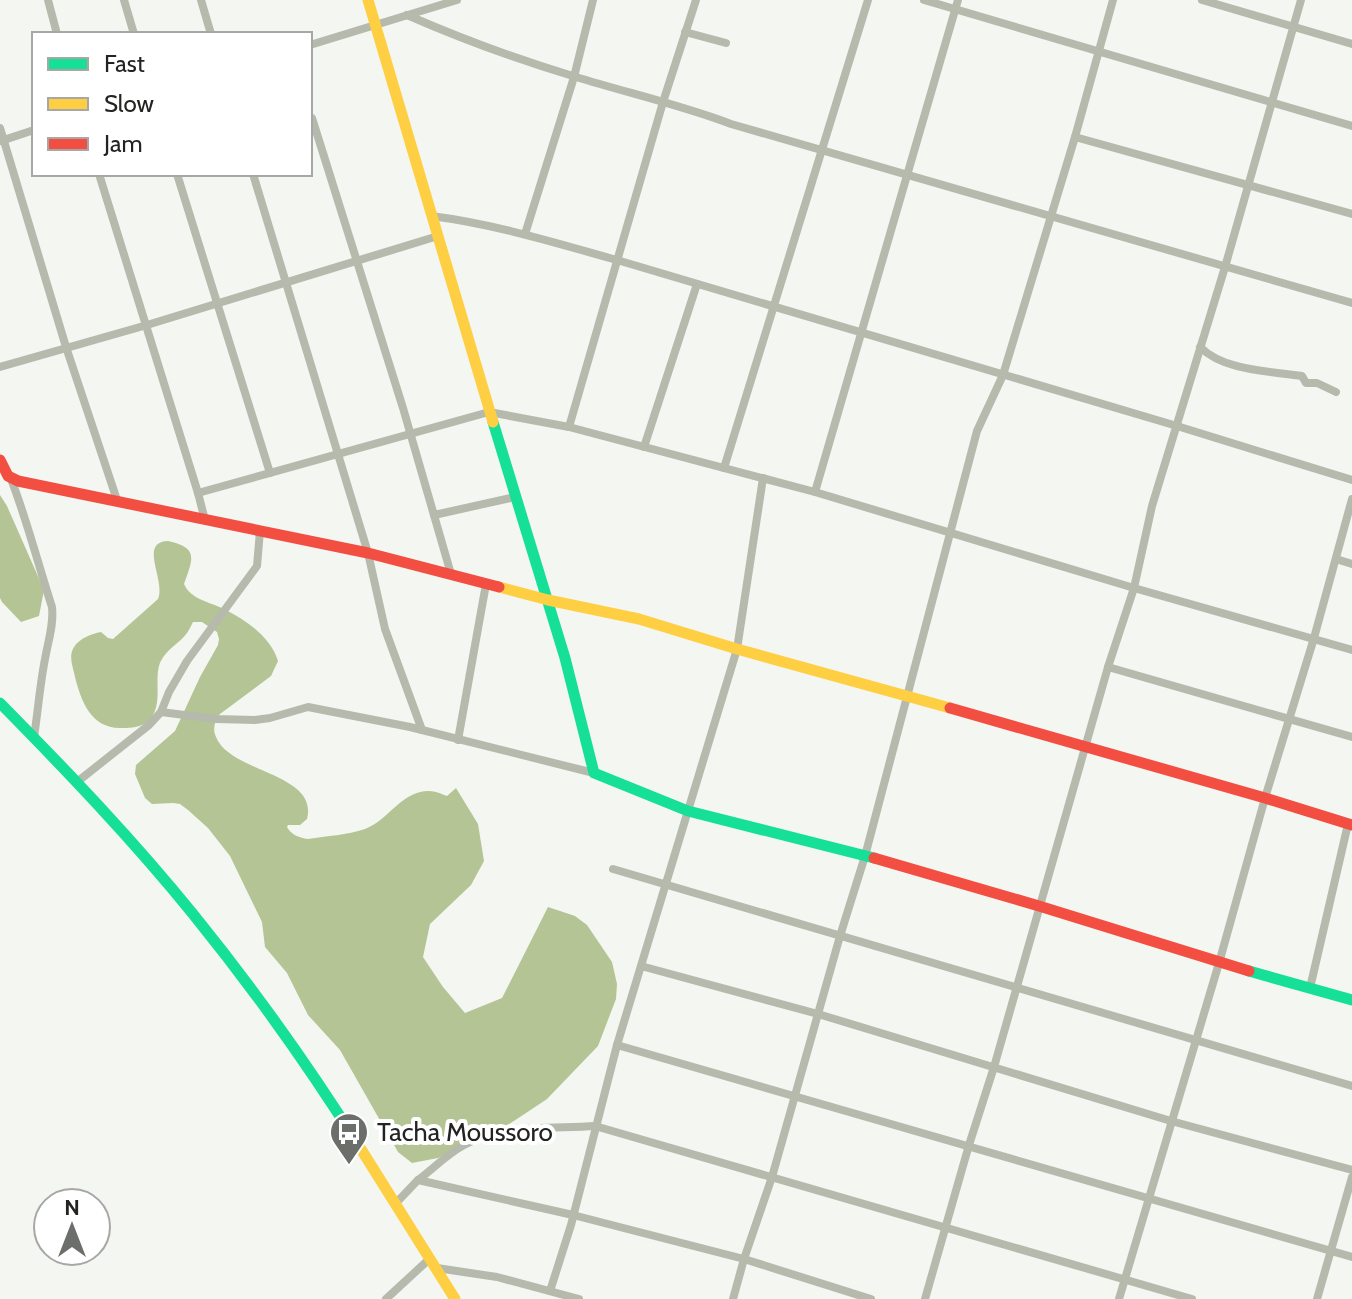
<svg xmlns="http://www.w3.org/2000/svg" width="1352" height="1299" font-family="Cabin,sans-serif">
	<rect width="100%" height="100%" fill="#f4f6f1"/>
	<g fill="#b4c495">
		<path d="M0 495 7 506 44 590 39 616 21 622 2 602 0 598Z"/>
		<path d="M168 541C199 548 193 558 184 584 191 600 211 602 226 610 247 621 271 637 278 661L271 676 220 714C215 721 212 728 216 737 230 773 319 773 307 819L300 825H288L287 827C291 835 300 838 308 839 327 836 347 835 365 829 389 820 401 791 429 791 435 791 442 794 447 796L456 788 478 824 484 861 471 885 430 924 423 957 443 987 465 1013 502 998 548 907 575 916 587 925 612 962 617 984 616 999 598 1046 547 1099 523 1115 503 1128 463 1145 438 1158 412 1163 398 1152 340 1050 308 1015 287 973 265 947 262 922 230 856 208 828 188 810 180 804 173 803 152 804 145 798 135 774 136 765 175 731 200 677 218 645 219 639 217 632 202 622H193C191 626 189 630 187 633 178 645 164 650 159 666 154 684 165 711 144 724 137 728 128 728 120 728 91 728 81 701 75 677 73 667 68 656 74 647 80 638 91 634 101 632L108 638 113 639 158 599C166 580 138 542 168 541Z"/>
	</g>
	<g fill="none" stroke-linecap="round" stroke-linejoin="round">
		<g stroke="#b6baad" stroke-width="8">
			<path d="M48 0 57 34"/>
			<path d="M124 0 134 34"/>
			<path d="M201 0 211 34"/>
			<path d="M924 0 1352 126"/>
			<path d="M1202 0 1352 44"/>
			<path d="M407 15C462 39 519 60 576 77 628 93 681 105 731 124L1352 303"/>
			<path d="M685 32 726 43"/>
			<path d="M310 45 457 0"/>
			<path d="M312 118 403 408 451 574"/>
			<path d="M0 128 66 347 117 500"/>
			<path d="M1075 137 1352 214"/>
			<path d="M1 141 34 130"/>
			<path d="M99 174 198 493 205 520"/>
			<path d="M177 174 270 473"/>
			<path d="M253 174 368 553 385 629 422 730"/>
			<path d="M431 216C495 224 556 243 617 260L1177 426 1352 480"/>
			<path d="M525 234 574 77 593 0"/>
			<path d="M1200 347C1224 371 1269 371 1302 376L1306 383H1317L1336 392"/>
			<path d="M0 367 147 325 438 236"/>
			<path d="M569 427 663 102 696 0"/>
			<path d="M644 447 697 284"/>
			<path d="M724 468 868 0"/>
			<path d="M11 479C27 520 38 564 52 607 54 625 48 641 45 659 40 684 38 711 34 737"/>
			<path d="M815 492 958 0"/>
			<path d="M198 493 489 412 569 427 815 492 1134 588 1352 650"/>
			<path d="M434 515 515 497"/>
			<path d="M1336 559 1352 564"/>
			<path d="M1108 667 1352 737"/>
			<path d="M161 712 216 719 255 720 270 718 308 707 410 727 594 773"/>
			<path d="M458 740 486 584"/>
			<path d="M77 782 149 725 161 712 169 692 187 661 257 566 260 531"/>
			<path d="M613 869 1352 1086"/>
			<path d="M641 966 818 1014 1171 1121 1352 1170"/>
			<path d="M1310 988 1348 824"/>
			<path d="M617 1045 1352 1257"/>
			<path d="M418 1180C433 1169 447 1154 464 1145 503 1124 552 1129 595 1126L1192 1299"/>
			<path d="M396 1203 418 1180 573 1215 744 1259 871 1299"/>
			<path d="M437 1268 497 1277 579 1299"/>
			<path d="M550 1291 571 1225 617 1045 737 649 763 478"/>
			<path d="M386 1299 425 1263"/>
			<path d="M733 1299 744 1259 772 1177 840 936 865 856 977 431 1003 375 1075 137 1113 0"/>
			<path d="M925 1299 969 1145 994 1067 1108 667 1134 588 1152 506 1225 267 1301 0"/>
			<path d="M1119 1299 1219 963 1265 798 1314 638 1352 499"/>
			<path d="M1317 1299 1352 1177"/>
		</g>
		<g stroke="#16e098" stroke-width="11">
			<path d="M493 422 565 658 594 773 688 811 874 858"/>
			<path d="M0 703C67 771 133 840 193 914 253 988 308 1065 359 1146"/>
			<path d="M1249 971 1352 1000"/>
		</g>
		<g stroke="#ffcf43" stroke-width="11">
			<path d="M368 0 493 422"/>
			<path d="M499 587 548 600 639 619 737 649 950 708"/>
			<path d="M359 1146 455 1299"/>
		</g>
		<g stroke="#f24e42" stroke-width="11">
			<path d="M0 460 8 476 18 481 368 553 499 587"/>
			<path d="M950 708 1265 798 1352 825"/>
			<path d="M874 858 1039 906 1249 971"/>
		</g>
	</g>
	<defs>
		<g id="bus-pin" transform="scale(2)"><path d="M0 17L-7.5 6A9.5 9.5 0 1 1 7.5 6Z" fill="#6c6e6a" stroke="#fff"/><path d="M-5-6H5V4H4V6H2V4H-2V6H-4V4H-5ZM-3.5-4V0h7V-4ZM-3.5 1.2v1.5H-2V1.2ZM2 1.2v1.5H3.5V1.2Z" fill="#fff"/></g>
	</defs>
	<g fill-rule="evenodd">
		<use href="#bus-pin" x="349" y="1132"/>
	</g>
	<g text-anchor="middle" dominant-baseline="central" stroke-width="8" stroke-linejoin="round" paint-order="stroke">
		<g font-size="26" fill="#232421" stroke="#fff" text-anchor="start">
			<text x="377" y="1132">Tacha Moussoro</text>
		</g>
	</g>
	<rect x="32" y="32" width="280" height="144" fill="#ffffff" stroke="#a7a7a6" stroke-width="2"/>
	<rect x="48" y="58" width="40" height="12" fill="#16e098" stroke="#a7a7a6" stroke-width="2"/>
	<text x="104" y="72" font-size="24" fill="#232421">Fast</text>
	<rect x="48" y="98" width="40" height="12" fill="#ffcf43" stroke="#a7a7a6" stroke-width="2"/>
	<text x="104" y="112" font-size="24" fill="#232421">Slow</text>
	<rect x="48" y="138" width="40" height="12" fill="#f24e42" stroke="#a7a7a6" stroke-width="2"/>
	<text x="104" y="152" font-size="24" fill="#232421">Jam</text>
	<g transform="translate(72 1227)"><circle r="38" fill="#ffffff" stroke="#a7a7a6" stroke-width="2"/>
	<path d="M0-6L14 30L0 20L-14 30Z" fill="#6c6e6a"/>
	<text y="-12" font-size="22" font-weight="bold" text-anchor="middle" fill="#232421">N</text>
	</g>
</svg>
